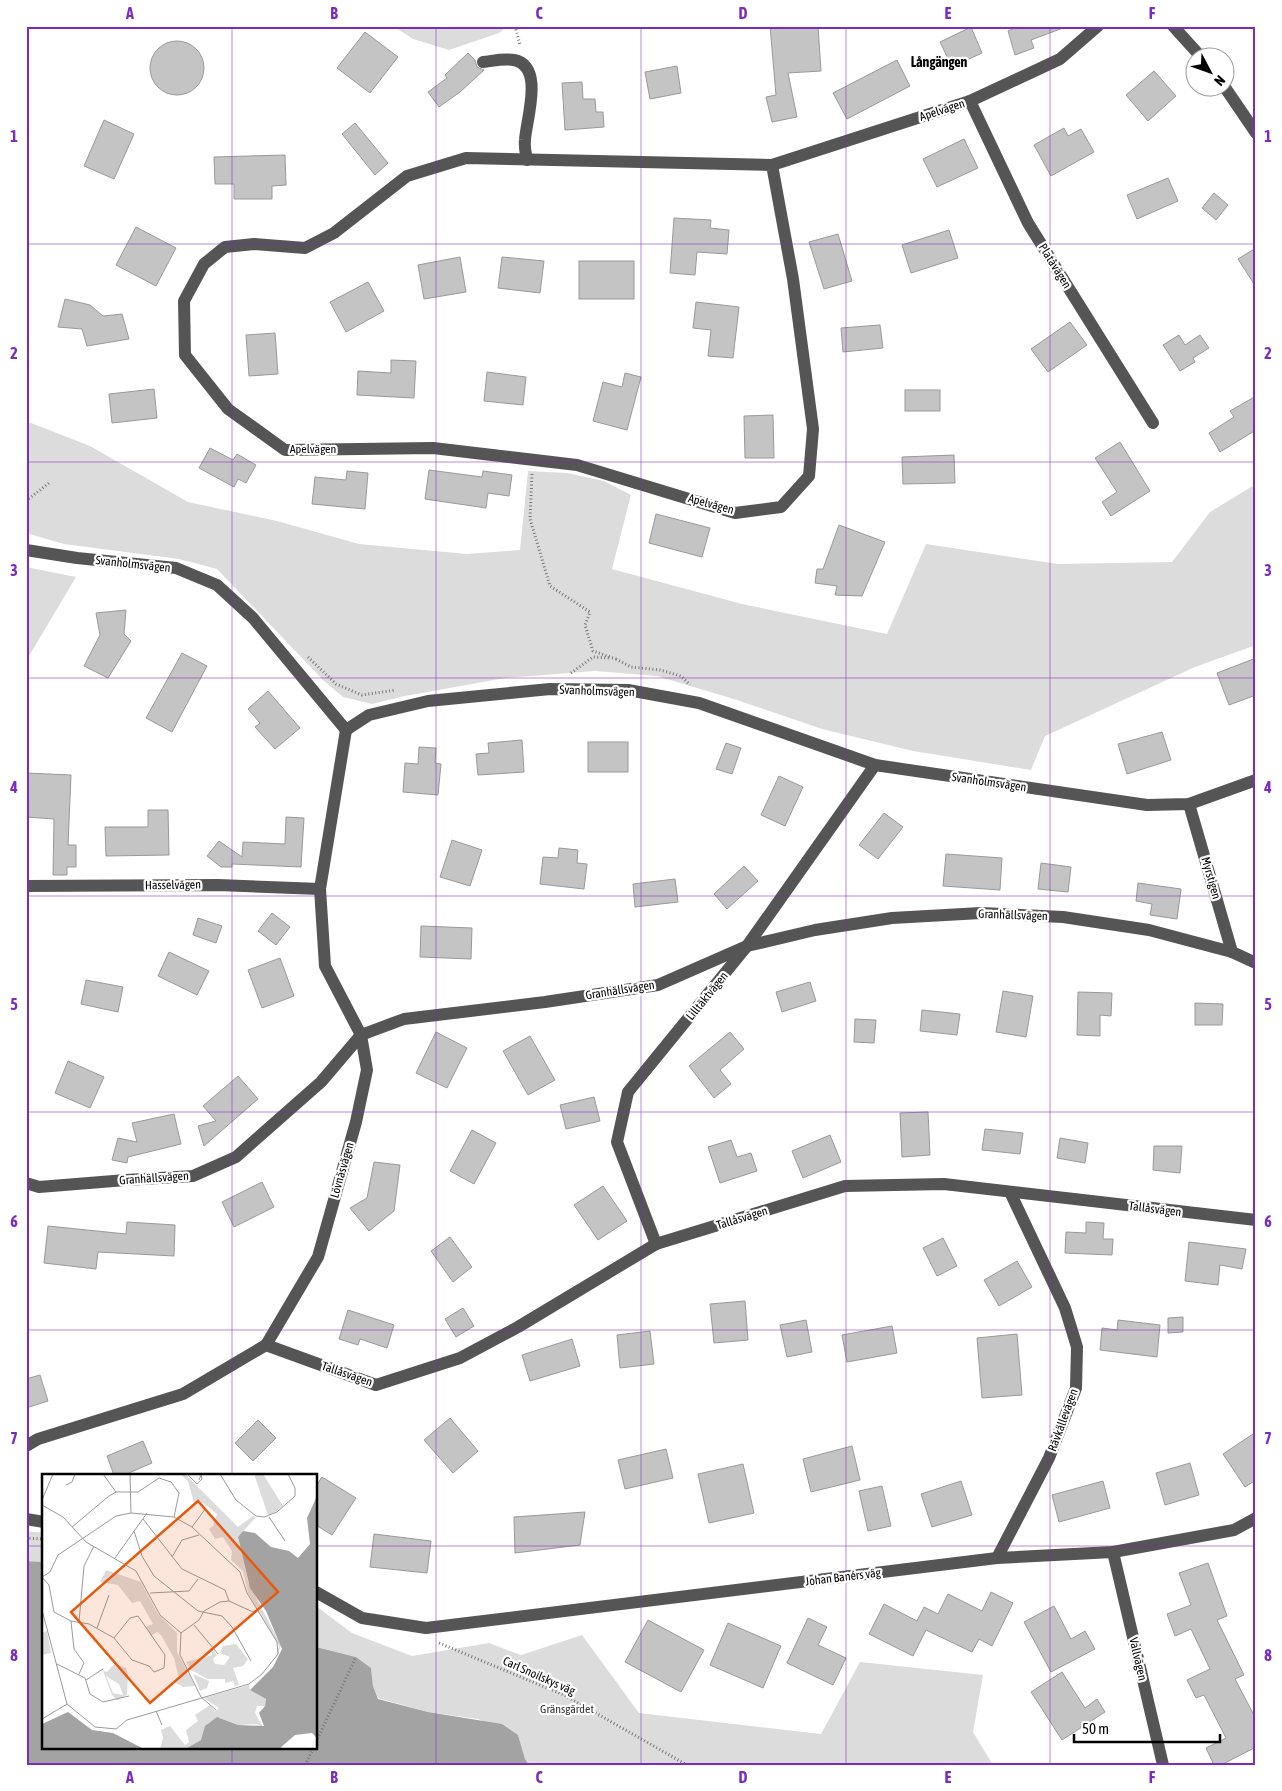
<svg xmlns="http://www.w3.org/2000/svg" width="1282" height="1791" font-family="'Asap Condensed',sans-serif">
	<rect width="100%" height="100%" fill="#fff"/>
	<g fill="#dcdcdc">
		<path d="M393 26H508L499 33 449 50 413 39Z"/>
		<path d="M26 421 90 446 188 502 277 521 359 544 467 554 520 550 528 471 567 473 604 481 631 495 612 569 742 604 887 634 926 544 1058 564 1172 562 1210 512 1256 484V645L1195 667 1045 736 1031 770 913 751 822 729 737 700 657 676 595 671 505 678 405 696 372 704 343 697 323 680 217 569 179 559 64 544 26 533Z"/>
		<path d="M26 567 76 577 26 661Z"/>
		<path d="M26 1531 44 1533V1562L26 1561Z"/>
		<path d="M316 1606 352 1633 412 1656 489 1643 521 1655 582 1635 639 1713 821 1734 860 1662 983 1675 973 1732 993 1765H529L525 1759 518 1735 478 1719 428 1712 378 1698 373 1686 371 1668 356 1657 316 1647Z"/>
	</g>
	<path fill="#a3a3a3" d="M26 1561 44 1562V1747H316V1647L356 1657 371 1668 373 1686 378 1699 428 1712 502 1724 518 1735 525 1759 529 1765H26Z"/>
	<g fill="#c4c4c4" stroke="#999">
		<path d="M770 26H818L821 71 788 73 797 117 772 122 766 97 776 95Z"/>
		<path d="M1019 26H1063V28L1031 40 1034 48 1015 55 1008 31Z"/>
		<path d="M971 27 982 53 952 67 940 42Z"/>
		<path d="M365 32 398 57 370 93 337 68Z"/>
		<circle cx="177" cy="68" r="27"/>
		<path d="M468 53 475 60 477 67 484 70 460 92 439 107 428 92 447 78 445 75Z"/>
		<path d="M897 60 910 86 847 119 833 93Z"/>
		<path d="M677 66 681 93 650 99 645 72Z"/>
		<path d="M1154 71 1176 96 1148 121 1126 95Z"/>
		<path d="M582 82 583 99H595L596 112H603L604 127 565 130 562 83Z"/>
		<path d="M104 120 134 134 114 179 84 166Z"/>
		<path d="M355 123 388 163 375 175 342 134Z"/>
		<path d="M1064 128 1068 136 1081 129 1094 152 1051 176 1034 145Z"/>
		<path d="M964 139 978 168 937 187 923 159Z"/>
		<path d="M285 155 286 185 272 186V199H234V184H215L214 157Z"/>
		<path d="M1168 178 1178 201 1137 219 1127 195Z"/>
		<path d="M1214 193 1228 205 1216 220 1202 208Z"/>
		<path d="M674 218 711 220 710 228 729 230 727 254 697 252 695 275 670 273Z"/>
		<path d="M136 227 176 248 156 286 116 265Z"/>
		<path d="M949 230 958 258 911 273 902 245Z"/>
		<path d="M838 234 852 281 824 289 809 242Z"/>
		<path d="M1256 248V287L1238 259Z"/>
		<path d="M460 257 466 292 424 299 418 265Z"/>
		<path d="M502 257 544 261 540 293 498 288Z"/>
		<rect x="579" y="261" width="55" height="38"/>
		<path d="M368 282 384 311 346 332 330 302Z"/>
		<path d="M65 299 90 305 103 316 122 314 129 339 87 346 82 329 58 327Z"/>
		<path d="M696 302 739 307 733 358 708 356 711 330 693 328Z"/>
		<path d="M1070 322 1087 345 1048 372 1031 349Z"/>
		<path d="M880 325 883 348 843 352 841 328Z"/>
		<path d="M275 333 278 374 249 376 246 335Z"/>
		<path d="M1179 335 1185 345 1200 335 1209 348 1193 358 1195 362 1180 371 1163 345Z"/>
		<path d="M391 360 416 361 414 398 357 395 358 371 391 373Z"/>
		<path d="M487 372 526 377 523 405 484 401Z"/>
		<path d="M625 373 641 377 627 430 593 421 603 382 622 387Z"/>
		<path d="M154 389 157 418 112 423 109 394Z"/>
		<rect x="905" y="390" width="35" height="21"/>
		<path d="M1256 396V430L1220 452 1209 433 1234 417 1230 411Z"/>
		<path d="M773 415 774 458H745L744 416Z"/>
		<path d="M1120 442 1150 491 1111 516 1102 502 1117 492 1095 458Z"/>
		<path d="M210 448 233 460 237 454 256 465 246 483 238 479 234 487 199 468Z"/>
		<path d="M954 455 955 483 903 484 902 457Z"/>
		<path d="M429 470 482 477 483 471 512 475 509 496 488 493 486 508 425 499Z"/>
		<path d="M347 471 368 473 365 509 312 504 315 477 346 480Z"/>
		<path d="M656 514 710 528 702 557 649 543Z"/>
		<path d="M839 525 885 542 862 596 835 595 837 586 815 583 817 569H823Z"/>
		<path d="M126 610 124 634 131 641 108 678 84 666 100 635 96 613Z"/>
		<path d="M182 653 207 666 172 732 146 718Z"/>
		<path d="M1256 658V695L1229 705 1217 673Z"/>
		<path d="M268 691 300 728 275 749 255 727 260 723 248 709Z"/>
		<path d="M1162 732 1171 760 1127 774 1118 744Z"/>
		<path d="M522 740 524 772 478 775 476 754 489 753 488 743Z"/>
		<rect x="588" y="742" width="40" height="30"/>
		<path d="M726 743 741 748 732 774 716 769Z"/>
		<path d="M419 747 436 748 435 763 441 764 438 795 403 792 405 763 418 764Z"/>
		<path d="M26 773 71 775 68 845H76V867H67V875H53L54 819 26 817Z"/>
		<path d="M779 776 803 787 785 826 761 815Z"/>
		<path d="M148 810H168L169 855 106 856 105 827H148Z"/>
		<path d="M884 813 903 827 878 859 859 845Z"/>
		<path d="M286 817 304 818 301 867 232 864V867H221L207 856 219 841 242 857 243 842 285 844Z"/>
		<path d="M452 840 482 850 470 886 440 877Z"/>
		<path d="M559 848 578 850 577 863 587 864 584 889 540 884 543 857 558 858Z"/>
		<path d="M946 854 1002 858 1000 890 943 886Z"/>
		<path d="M1041 863 1071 867 1068 892 1038 889Z"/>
		<path d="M744 866 758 881 727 909 714 894Z"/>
		<path d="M675 879 678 902 635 907 633 884Z"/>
		<path d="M1138 883 1181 889 1177 919 1150 915 1152 904 1136 901Z"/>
		<path d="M272 913 290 927 276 945 258 931Z"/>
		<path d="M198 918 222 926 216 943 193 935Z"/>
		<path d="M421 926 472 928 471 959 420 957Z"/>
		<path d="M169 952 209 971 197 995 158 976Z"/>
		<path d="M280 958 294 996 262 1008 248 970Z"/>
		<path d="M86 980 123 987 118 1012 81 1004Z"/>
		<path d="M810 982 816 1001 782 1012 776 992Z"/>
		<path d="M1003 991 1033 996 1026 1037 996 1032Z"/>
		<path d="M1078 992 1112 993 1111 1016 1100 1015V1036L1077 1035Z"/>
		<path d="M1195 1003 1223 1004 1222 1025H1195Z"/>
		<path d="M922 1010 960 1014 957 1035 920 1031Z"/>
		<path d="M855 1019 876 1020 874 1043 854 1042Z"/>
		<path d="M436 1032 467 1048 447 1088 416 1073Z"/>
		<path d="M730 1032 744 1049 720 1070 731 1084 714 1098 689 1066Z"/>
		<path d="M530 1036 555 1080 528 1095 503 1051Z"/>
		<path d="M68 1061 104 1077 90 1108 55 1093Z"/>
		<path d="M238 1076 258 1099 204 1146 198 1126 216 1121 203 1106Z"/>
		<path d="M594 1097 600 1121 566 1129 560 1105Z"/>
		<path d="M928 1112 930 1155 902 1157 900 1113Z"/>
		<path d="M174 1114 181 1144 128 1157 127 1163 112 1160 118 1138 137 1142 132 1123Z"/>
		<path d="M985 1129 1023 1133 1020 1154 982 1150Z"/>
		<path d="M472 1130 496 1143 474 1184 450 1171Z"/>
		<path d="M830 1135 841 1162 803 1178 792 1151Z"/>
		<path d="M1060 1138 1088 1143 1085 1163 1057 1158Z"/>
		<path d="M731 1140 737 1157 751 1153 757 1171 720 1183 708 1147Z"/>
		<path d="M1154 1146H1182L1180 1173 1153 1170Z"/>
		<path d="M374 1162 400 1165 394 1211 369 1231 350 1208 367 1198Z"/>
		<path d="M262 1182 274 1207 234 1227 222 1202Z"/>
		<path d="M603 1186 627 1221 598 1240 574 1205Z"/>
		<path d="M127 1222 175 1225 174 1256 98 1252 96 1269 44 1263 48 1226 126 1234Z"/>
		<path d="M1086 1222 1104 1223 1103 1239H1113L1112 1255 1065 1253 1066 1232 1086 1233Z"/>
		<path d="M450 1237 472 1267 453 1282 431 1251Z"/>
		<path d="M943 1238 957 1266 937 1276 923 1248Z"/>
		<path d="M1189 1242 1246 1249 1242 1269 1220 1265 1218 1285 1185 1281Z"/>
		<path d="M1017 1261 1032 1287 999 1306 984 1280Z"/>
		<path d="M745 1301 748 1340 714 1343 710 1304Z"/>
		<path d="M463 1308 474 1326 456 1337 445 1319Z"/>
		<path d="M348 1310 394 1325 387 1348 360 1339 358 1345 339 1339Z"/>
		<path d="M1183 1317V1332L1168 1333V1318Z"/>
		<path d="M806 1320 812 1352 787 1357 780 1325Z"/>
		<path d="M1118 1320 1160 1325 1157 1357 1100 1350 1102 1328 1117 1330Z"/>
		<path d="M892 1326 897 1353 847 1362 842 1335Z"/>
		<path d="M650 1331 654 1364 620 1368 617 1335Z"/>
		<path d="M1017 1334 1022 1395 982 1398 977 1338Z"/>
		<path d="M572 1339 580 1366 530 1381 522 1355Z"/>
		<path d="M40 1375 48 1401 26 1408V1379Z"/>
		<path d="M450 1418 478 1451 453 1473 424 1440Z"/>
		<path d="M258 1420 276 1438 253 1461 235 1443Z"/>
		<path d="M1256 1432V1480L1245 1487 1223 1454Z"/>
		<path d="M143 1441 152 1463 124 1475H114L107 1456Z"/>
		<path d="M852 1446 860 1480 811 1492 803 1459Z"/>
		<path d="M666 1449 673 1478 625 1489 618 1460Z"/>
		<path d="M1190 1463 1199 1495 1165 1505 1156 1473Z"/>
		<path d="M743 1464 754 1513 709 1523 698 1474Z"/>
		<path d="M322 1477 356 1498 332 1535 316 1525V1486Z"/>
		<path d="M961 1481 972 1515 932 1527 921 1494Z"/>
		<path d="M1103 1481 1110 1508 1059 1522 1052 1495Z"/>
		<path d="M882 1486 891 1526 868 1531 859 1491Z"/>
		<path d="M585 1512 580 1545 515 1553 514 1517Z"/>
		<path d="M374 1534 431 1541 427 1573 370 1567Z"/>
		<path d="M1208 1563 1227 1616 1217 1620 1244 1675 1235 1679 1256 1719V1747L1221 1765H1214L1206 1748 1226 1738 1204 1695 1196 1698 1187 1680 1210 1669 1191 1629 1175 1636 1167 1614 1191 1605 1179 1573Z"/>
		<path d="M991 1592 1013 1603 992 1646 979 1639 972 1652 926 1630 913 1656 869 1634 884 1604 917 1621 924 1607 938 1614 948 1594 982 1611Z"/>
		<path d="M1054 1606 1071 1639 1085 1631 1095 1649 1051 1672 1024 1622Z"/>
		<path d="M808 1618 827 1627 818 1645 846 1658 833 1685 787 1663Z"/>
		<path d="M648 1620 704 1650 681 1692 625 1662Z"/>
		<path d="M728 1623 781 1646 763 1688 710 1665Z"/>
		<path d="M1062 1672 1085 1708 1097 1699 1105 1712 1062 1740 1031 1692Z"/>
	</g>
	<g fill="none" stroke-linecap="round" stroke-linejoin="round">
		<g stroke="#777" stroke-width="3" stroke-dasharray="1 2.5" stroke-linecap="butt">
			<path d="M515 26 520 45"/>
			<path d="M532 474 530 519 550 586 590 612 585 625 593 651 616 659"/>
			<path d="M26 501 49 483"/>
			<path d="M308 657 336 684 362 695 396 690"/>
			<path d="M616 659 631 667 660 670 681 676 690 685"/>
			<path d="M571 673 593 657 610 658"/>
			<path d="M26 1538 41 1539"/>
			<path d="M439 1643 564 1695 687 1765"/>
			<path d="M316 1742 356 1657"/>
			<path d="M305 1765 314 1747"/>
		</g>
		<g stroke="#555" stroke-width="12">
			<path d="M1173 26 1202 58"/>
			<path d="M483 62C493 61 503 58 514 60 545 66 526 120 525 140 524 147 526 154 527 160"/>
			<path d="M1224 86 1256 133"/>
			<path d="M970 101 1028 223 1153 423"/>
			<path d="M772 165 793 279 813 429 809 476 781 507 735 513 577 465 433 448 285 450 228 409 185 355 184 301 204 264 225 247 254 244 305 248 334 233 407 176 466 158 772 165 970 101 1060 59 1098 26"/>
			<path d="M26 550 77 558 176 568 217 585 253 618 346 730 369 715 428 701 550 689 628 690 699 703 875 765 1147 805 1189 804 1256 780"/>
			<path d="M1189 804 1232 952"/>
			<path d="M26 886 218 885 320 889"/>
			<path d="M26 1183 39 1187 126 1180 193 1176 236 1157 321 1082 361 1035 404 1019 545 1002 658 985 747 946 815 930 892 918 981 913 1063 917 1149 930 1232 952 1256 963"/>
			<path d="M656 1244 617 1142 628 1092 747 946 875 765"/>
			<path d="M266 1345 376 1385 460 1358 518 1327 656 1244 845 1186 944 1184 1256 1220"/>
			<path d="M26 1446 38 1439 183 1394 266 1345 318 1257 356 1122 367 1070 361 1035 325 966 320 889 346 730"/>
			<path d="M26 1519 44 1522"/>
			<path d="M1113 1552 1163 1765"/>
			<path d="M997 1558 1049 1458 1076 1388 1077 1347 1065 1308 1010 1192"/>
			<path d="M316 1592 362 1618 426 1628 997 1558 1113 1552 1234 1530 1256 1518"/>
		</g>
	</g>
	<path fill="none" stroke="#7b2cbf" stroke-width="1" stroke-opacity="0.55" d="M232 26V1475M436 26V1765M641 26V1765M846 26V1765M1050 26V1765M26 244H1256M26 462H1256M26 678H1256M26 896H1256M26 1112H1256M26 1330H1256M26 1546H44M316 1546H1256M232 1747V1765"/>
	<g text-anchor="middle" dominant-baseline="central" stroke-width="4.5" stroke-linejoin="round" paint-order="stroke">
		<g font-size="12" fill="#000" stroke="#fff">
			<text transform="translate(942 110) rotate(-18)">Apelvägen</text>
			<text transform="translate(1055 266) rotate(58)">Platåvägen</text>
			<text x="313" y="449">Apelvägen</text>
			<text transform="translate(711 504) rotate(15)">Apelvägen</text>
			<text transform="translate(133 564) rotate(6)">Svanholmsvägen</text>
			<text transform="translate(597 691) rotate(2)">Svanholmsvägen</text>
			<text transform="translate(989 782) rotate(8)">Svanholmsvägen</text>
			<text transform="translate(1211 878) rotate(74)">Myrstigen</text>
			<text transform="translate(173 885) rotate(-1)">Hasselvägen</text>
			<text transform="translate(1013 915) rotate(2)">Granhällsvägen</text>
			<text transform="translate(620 990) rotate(-9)">Granhällsvägen</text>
			<text transform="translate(707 996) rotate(-51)">Lilltäktvägen</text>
			<text transform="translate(342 1170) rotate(-74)">Lövnäsvägen</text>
			<text transform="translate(154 1178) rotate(-4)">Granhällsvägen</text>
			<text transform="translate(1155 1209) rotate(7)">Tallåsvägen</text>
			<text transform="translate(742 1218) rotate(-17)">Tallåsvägen</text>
			<text transform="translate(347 1374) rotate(19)">Tallåsvägen</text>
			<text transform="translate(1063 1420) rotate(-70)">Rävkällevägen</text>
			<text transform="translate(843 1577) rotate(-7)">Johan Banérs väg</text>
			<text transform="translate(1138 1659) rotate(77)">Vallvägen</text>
			<text transform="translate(539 1676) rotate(24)">Carl Snoilskys väg</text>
		</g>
		<g font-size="12" fill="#333" stroke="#fff">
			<text x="567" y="1709">Gränsgärdet</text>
		</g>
		<g font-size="14" font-weight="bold" fill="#000" stroke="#fff">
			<text x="939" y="62">Långängen</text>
		</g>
	</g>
	<g transform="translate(42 1474)">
		<rect width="275" height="275" fill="#fff"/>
		<path d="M138 0H143L196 53 211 42 214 43 196 63 206 108 239 171 234 187 237 172 206 119 201 97 189 86 190 77 181 63 173 65 167 55 171 52 175 40 161 29H152L146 7ZM212 0H221L241 32 232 39 226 41ZM64 96 99 108 116 140 135 159V178L153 212 141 213 134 209 137 204 132 184 119 161 115 158 109 162 104 153 111 150 98 127 90 129 76 111 58 108ZM5 157 9 179 0 181V159ZM194 170 206 185 201 192 191 194 197 211 193 212 191 207 183 209V205H166L149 196 144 188 170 181 168 173 175 181 171 185 173 190 182 191 188 183 178 179 181 172ZM72 190 84 194 86 201 85 221 75 226 70 221 61 197 65 198ZM64 202 77 210 81 221 71 219ZM151 200 167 207 165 214 158 217ZM207 211 208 216 224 225 223 232H215L213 239 221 253 215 250 196 251 178 244 166 249 159 266 143 275H118L121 264 119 256 128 252 143 271 147 268 144 256 156 247 153 241 168 231 173 237 177 234 162 224Z" fill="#dcdcdc" fill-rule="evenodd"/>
		<path d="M275 22V264L270 259 253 261 237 275H143L159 266 163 252 175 243 196 251 222 252 217 239 223 232 224 225 208 216 231 193 240 175 224 137 208 114 196 63 201 57 213 59 229 73 247 77 256 84 268 70 265 44ZM26 238 50 256 71 259 102 275H0V250Z" fill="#a3a3a3"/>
		<path fill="none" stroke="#999" stroke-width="1" d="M61 0 74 18M88 0 89 39M145 0 155 10 160 5 159 1 157 6M178 0 194 26 214 42 222 43 235 38 253 22V14L246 0M24 11 30 8 33 0M0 26 11 0M0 31 21 43 44 68 94 97 118 141 139 159 138 181 159 223 174 236M227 43 243 67M101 45 140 95 183 116 187 127M30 53 67 22 74 18H96L117 4 129 8 137 19 132 43M150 53 164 34M92 57 100 82 112 102 156 137 180 142 190 153 209 187M130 83 140 66 157 61M73 84 105 39M0 103 8 98 16 81 74 42 89 39 132 43 150 53 198 98 205 119 235 168 236 180 220 200 207 210 85 246 74 255 53 253 25 230 0 136M0 103 7 111 12 138 29 147 32 175 42 189 37 200M108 119 147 117 156 105M29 147 47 150 72 164 90 186 107 192 112 198 122 194 123 181 96 142 88 144 72 164M37 148 42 92 52 72M152 151 176 180M55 154 67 121M139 159 157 146 162 137 178 128 187 127 211 138 216 135M15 190 43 204 48 220 61 228 87 222M44 206 61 195M114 237 120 251M0 245 25 230"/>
		<path fill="#e8590c" fill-opacity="0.15" stroke="#e8590c" stroke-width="2.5" d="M156 27 236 118 108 229 29 138Z"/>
		<rect width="275" height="275" fill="none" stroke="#000" stroke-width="2.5"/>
	</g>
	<rect width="1282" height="1791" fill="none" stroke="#ffffff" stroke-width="55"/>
	<g transform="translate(1210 72) rotate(131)"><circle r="24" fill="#ffffff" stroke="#999999"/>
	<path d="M0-4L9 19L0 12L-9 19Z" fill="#000000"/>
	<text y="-8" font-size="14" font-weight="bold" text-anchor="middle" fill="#000000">N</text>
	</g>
	<path d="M1074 1734v8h146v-8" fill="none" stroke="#000000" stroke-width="2.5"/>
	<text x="1082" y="1734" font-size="15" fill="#000000" stroke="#ffffff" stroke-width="4" paint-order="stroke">50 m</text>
	<rect x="28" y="28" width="1226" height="1736" fill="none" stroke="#7b2cbf" stroke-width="2"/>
	<g font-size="16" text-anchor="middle" font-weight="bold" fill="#7b2cbf">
		<text x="130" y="19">A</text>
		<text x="334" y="19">B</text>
		<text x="539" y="19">C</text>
		<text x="743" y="19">D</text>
		<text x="948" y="19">E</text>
		<text x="1152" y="19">F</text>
		<text x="14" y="142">1</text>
		<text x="1268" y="142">1</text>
		<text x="14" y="359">2</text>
		<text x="1268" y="359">2</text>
		<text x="14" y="576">3</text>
		<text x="1268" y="576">3</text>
		<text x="14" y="793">4</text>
		<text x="1268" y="793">4</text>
		<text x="14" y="1010">5</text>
		<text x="1268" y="1010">5</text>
		<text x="14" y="1227">6</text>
		<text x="1268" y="1227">6</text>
		<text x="14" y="1444">7</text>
		<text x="1268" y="1444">7</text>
		<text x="14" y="1661">8</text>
		<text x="1268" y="1661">8</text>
		<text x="130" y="1783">A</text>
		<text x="334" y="1783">B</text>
		<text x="539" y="1783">C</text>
		<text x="743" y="1783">D</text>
		<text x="948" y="1783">E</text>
		<text x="1152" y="1783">F</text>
	</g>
</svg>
